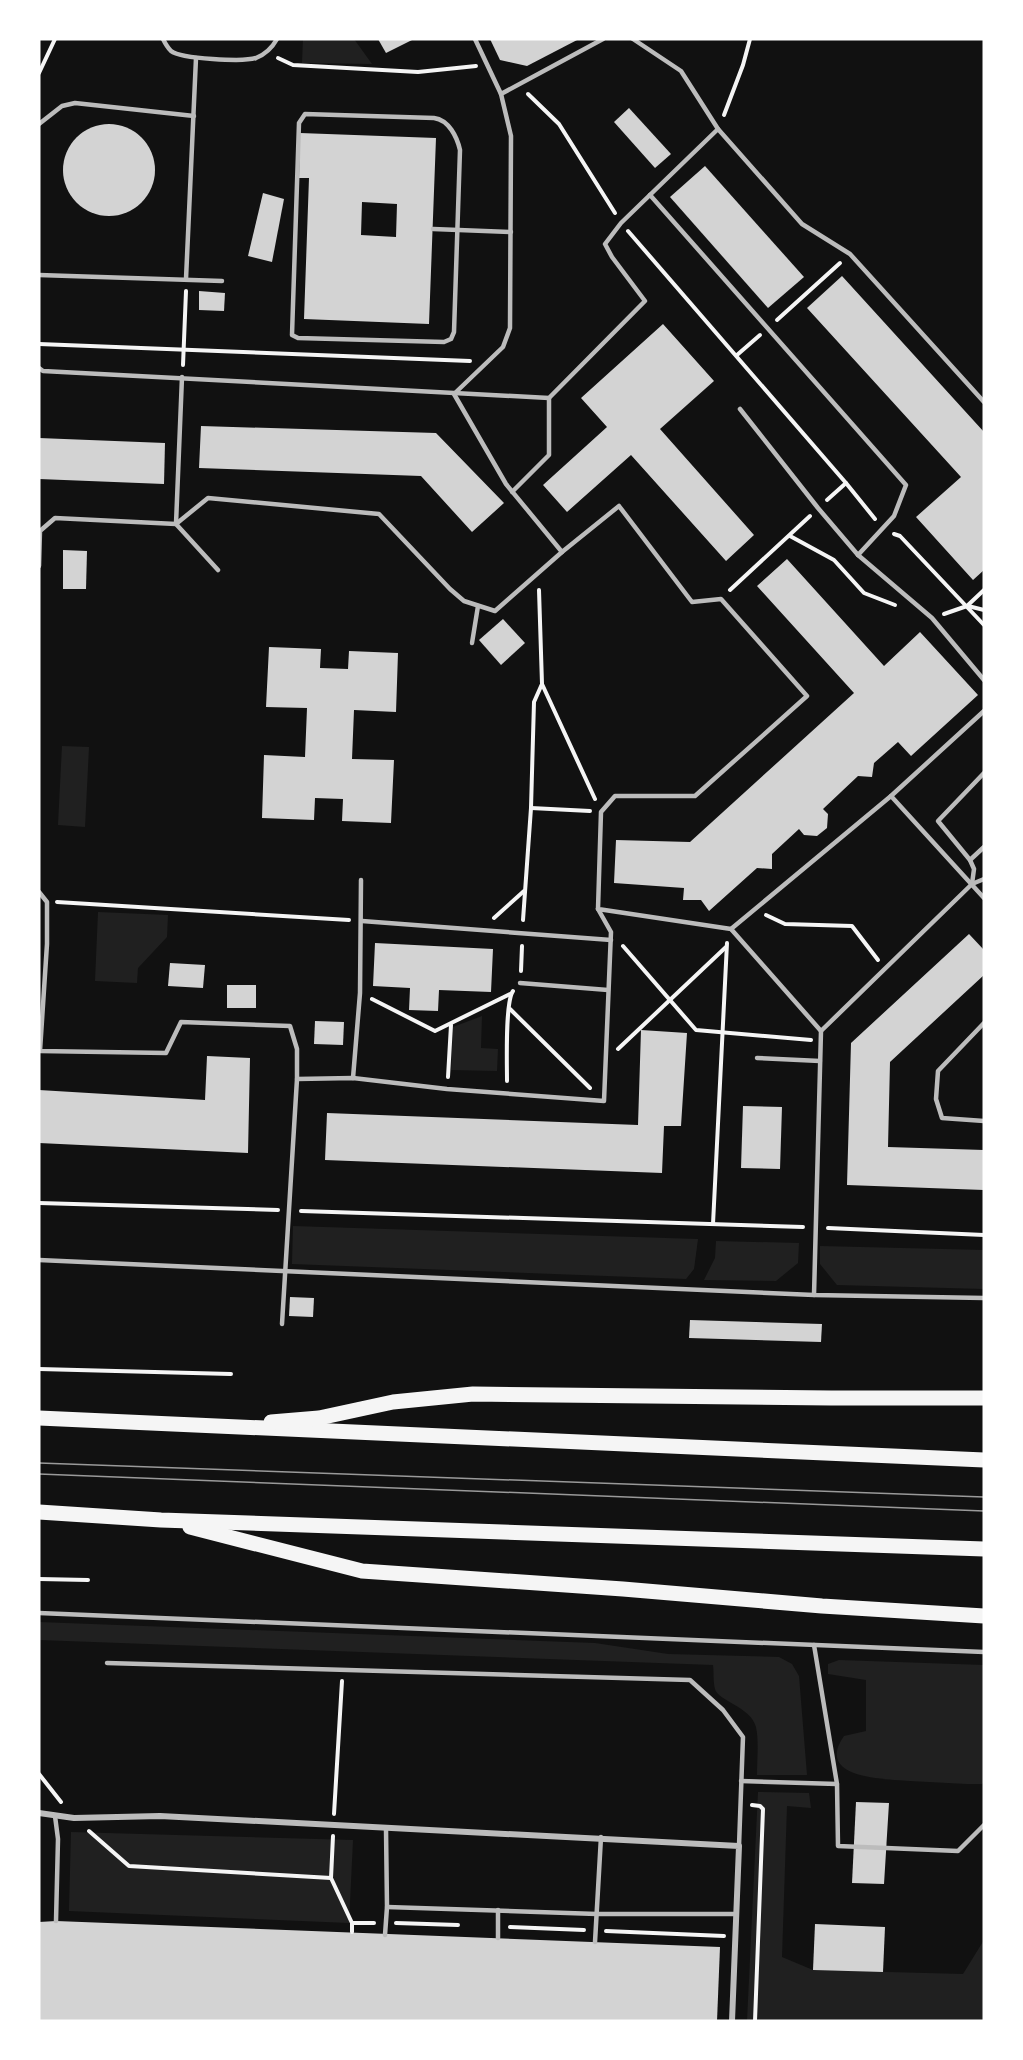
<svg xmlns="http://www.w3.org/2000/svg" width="1023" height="2060" font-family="Commissioner,sans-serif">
	<rect width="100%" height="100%" fill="#111"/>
	<g fill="#202020">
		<path d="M303 39H354L372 64 302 63Z"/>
		<path d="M62 746 89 747 85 827 58 825Z"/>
		<path d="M98 912 168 915 167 937 138 968 137 983 95 981Z"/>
		<path d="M482 1016 481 1048 498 1049 497 1071 451 1070 453 1027Z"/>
		<path d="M293 1226 698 1239 694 1269 686 1279 292 1264Z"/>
		<path d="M716 1241 799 1243 798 1263 776 1281 704 1280 715 1258Z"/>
		<path d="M820 1246 984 1250V1289L837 1285 820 1264Z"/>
		<path d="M39 1622 595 1643 668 1654 779 1657 792 1664 799 1676 807 1775H757C757 1760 759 1741 756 1727 751 1707 718 1701 715 1689 713 1681 714 1672 713 1665L39 1640Z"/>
		<path d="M839 1660 984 1665V1782L982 1784H967C948 1783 929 1782 910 1781 885 1779 814 1779 844 1736L866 1731V1680L828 1674V1664Z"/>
		<path d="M758 1792 809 1793 811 1808 787 1806 782 1957 813 1970 963 1974 984 1940V2021H747Z"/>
		<path d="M71 1832 353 1840 349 1923 69 1911Z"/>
	</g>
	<g fill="#d3d3d3" fill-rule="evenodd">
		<path d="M378 39H414L386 53Z"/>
		<path d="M490 39H579L527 66 500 60Z"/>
		<path d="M629 108 671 154 655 168 614 122Z"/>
		<circle cx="109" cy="170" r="46"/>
		<path d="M300 133 436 138 429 324 304 319 309 178H299ZM362 202 397 204 396 237 361 235Z"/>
		<path d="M705 166 804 277 768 308 670 197Z"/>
		<path d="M263 193 284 199 272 262 248 256Z"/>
		<path d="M842 276 984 432V570L973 580 916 517 961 477 807 308Z"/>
		<path d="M199 291 225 293 224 311 199 310Z"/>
		<path d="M663 324 714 381 660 429 754 535 726 561 631 455 567 512 543 485 607 427 581 398Z"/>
		<path d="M201 426 436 433 504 503 472 532 421 476 199 468Z"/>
		<path d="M39 438 165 443 164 484 39 479Z"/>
		<path d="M63 550 87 551 86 589H63Z"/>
		<path d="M787 559 884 666 920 632 978 695 911 756 898 742 874 763 872 777 858 776 823 809 828 814 827 828 817 836 804 835 799 829 772 854V869L757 868 709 911 701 900H683L684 888 614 883 616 840 690 842 854 693 757 586Z"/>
		<path d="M503 619 525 643 501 665 479 640Z"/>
		<path d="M269 647 321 649 320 668 348 669 349 651 398 653 396 712 354 710 352 759 394 760 391 823 342 821 343 799 315 798 314 820 262 818 264 755 305 757 307 708 266 707Z"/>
		<path d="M969 934 984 950V975L890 1062 888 1147 984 1150V1190L847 1185 851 1043Z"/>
		<path d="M375 943 493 949 491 992 439 990 438 1011 409 1010 410 988 373 986Z"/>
		<path d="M170 963 205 965 203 988 168 986Z"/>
		<rect x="227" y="985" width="29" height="23"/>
		<path d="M315 1021 344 1022 343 1045 314 1044Z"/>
		<path d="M641 1030 687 1033 681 1126H664L662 1173 325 1160 327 1113 638 1125Z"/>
		<path d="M207 1056 250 1058 248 1153 39 1143V1090L205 1100Z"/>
		<path d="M743 1106 782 1107 780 1169 741 1168Z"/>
		<path d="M290 1297 314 1298 313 1317 289 1316Z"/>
		<path d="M690 1320 822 1324 821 1342 689 1338Z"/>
		<path d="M856 1802 889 1803 884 1884 852 1883Z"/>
		<path d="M56 1921 720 1947 717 2021H39V1922Z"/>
		<path d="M815 1924 885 1927 883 1972 813 1970Z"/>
	</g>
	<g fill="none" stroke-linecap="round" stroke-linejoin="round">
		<g stroke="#f5f5f5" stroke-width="4">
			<path d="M278 58 293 65 418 72 476 66"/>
			<path d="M39 73 55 39"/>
			<path d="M528 94 559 124 615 213"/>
			<path d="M724 115 743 65 750 39"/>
			<path d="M628 231 846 483 875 519"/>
			<path d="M777 320 840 263"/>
			<path d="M39 344 470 361"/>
			<path d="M737 355 760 335"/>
			<path d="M183 365 186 291"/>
			<path d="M827 500 846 483"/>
			<path d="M894 534 900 536 984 625"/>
			<path d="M790 536 834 560 864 593 895 605"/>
			<path d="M539 590 542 684 595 799"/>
			<path d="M730 590 810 516"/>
			<path d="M968 606 984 610"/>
			<path d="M944 614 967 606 984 590"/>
			<path d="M531 808 590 811"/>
			<path d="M57 902 349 920"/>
			<path d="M766 915 785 924 852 926 878 960"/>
			<path d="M494 918 524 891"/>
			<path d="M523 920 531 808 534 702 542 684"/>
			<path d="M623 946 696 1030 811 1040"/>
			<path d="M521 971 522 946"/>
			<path d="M372 999 435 1031 510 994"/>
			<path d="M510 1009 590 1088"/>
			<path d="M618 1049 726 947"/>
			<path d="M448 1077 451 1025"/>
			<path d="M507 1081C507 1064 505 1002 513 991"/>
			<path d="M39 1203 278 1210"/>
			<path d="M301 1211 803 1227"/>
			<path d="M713 1224 727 943"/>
			<path d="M828 1228 984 1235"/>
			<path d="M39 1369 231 1374"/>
			<path d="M39 1579 88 1580"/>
			<path d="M39 1774 61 1802"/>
			<path d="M752 1805 760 1806 763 1809 755 2021"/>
			<path d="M334 1814 342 1681"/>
			<path d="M89 1831 129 1866 331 1878 352 1923V1932"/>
			<path d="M331 1878 333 1836"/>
			<path d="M352 1923H374"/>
			<path d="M396 1923 458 1925"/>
			<path d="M510 1927 584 1930"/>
			<path d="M606 1931 724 1936"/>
		</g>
		<g stroke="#bcbcbc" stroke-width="4.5">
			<path d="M163 39C165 43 168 48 171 51 181 59 244 62 256 58 266 54 272 48 277 39"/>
			<path d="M475 39 501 94 511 136 510 328 503 347 454 394 506 484 562 552 619 506 692 602 721 599 807 696 695 796H615L601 812 598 909 731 929 821 1031"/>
			<path d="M633 39 681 71 718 129 802 224 850 254 984 402"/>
			<path d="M501 94 603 39"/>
			<path d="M305 114 434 118C449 120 457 137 460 150L454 332 451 339 444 342 298 338 292 335 299 123Z"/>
			<path d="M39 124 62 106 75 103 194 116"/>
			<path d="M650 195 906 485 894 516 858 555"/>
			<path d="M433 229 511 232"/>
			<path d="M39 275 222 281"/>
			<path d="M186 279 196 58"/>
			<path d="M39 368 43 371 549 398 645 301 612 257 605 244 621 223 718 129"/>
			<path d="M182 377 176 524 218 570"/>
			<path d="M740 409 818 508 858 555 932 618 984 680"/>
			<path d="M512 492 549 455V398"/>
			<path d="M39 566 40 531 55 518 176 524 208 498 379 514 450 589 464 601 495 611 562 552"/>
			<path d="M472 643 478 606"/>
			<path d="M984 773 938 821 970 860 984 847"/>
			<path d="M891 796 984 711"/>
			<path d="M970 860 974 869 972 884"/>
			<path d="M39 892 47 902V944L40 1051 166 1053 181 1022 290 1026 297 1049V1079L282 1324"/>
			<path d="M362 921 611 940"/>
			<path d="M731 929 891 796 984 898"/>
			<path d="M520 983 608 990"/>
			<path d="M984 1023 938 1071 936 1099 942 1118 984 1121"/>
			<path d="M757 1058 820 1061"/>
			<path d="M353 1078 360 993 361 880"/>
			<path d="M297 1079 353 1078 447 1089 604 1101 611 932 598 909"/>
			<path d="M39 1260 814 1295 984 1298"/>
			<path d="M814 1295 821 1031 972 884 984 879"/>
			<path d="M39 1613 984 1652"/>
			<path d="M814 1645 837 1784 838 1846 958 1851 984 1825"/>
			<path d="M107 1663 690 1680 723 1710 743 1737 739 1846"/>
			<path d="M741 1781 837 1784"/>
			<path d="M55 1816 58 1839 56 1921"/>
			<path d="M387 1907 597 1914H735"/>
			<path d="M385 1935 387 1907 386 1829"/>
			<path d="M498 1938V1910"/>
			<path d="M595 1942 601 1837"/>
		</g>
		<path stroke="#bcbcbc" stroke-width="6" d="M39 1813 74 1818 160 1816 739 1846 732 2021"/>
		<g stroke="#f5f5f5" stroke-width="15">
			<path d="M39 1418 984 1460"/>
			<path d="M271 1422 319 1418 393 1402 473 1394 831 1398H984"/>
			<path d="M39 1512 161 1520 984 1549"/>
			<path d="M190 1527 362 1571 623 1589 822 1606 984 1616"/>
		</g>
		<g stroke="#9a9a9a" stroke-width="1.5">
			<path d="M39 1463 984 1497"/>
			<path d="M39 1474 984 1511"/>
		</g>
	</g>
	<rect width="1023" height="2060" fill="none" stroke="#ffffff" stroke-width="81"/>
</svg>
